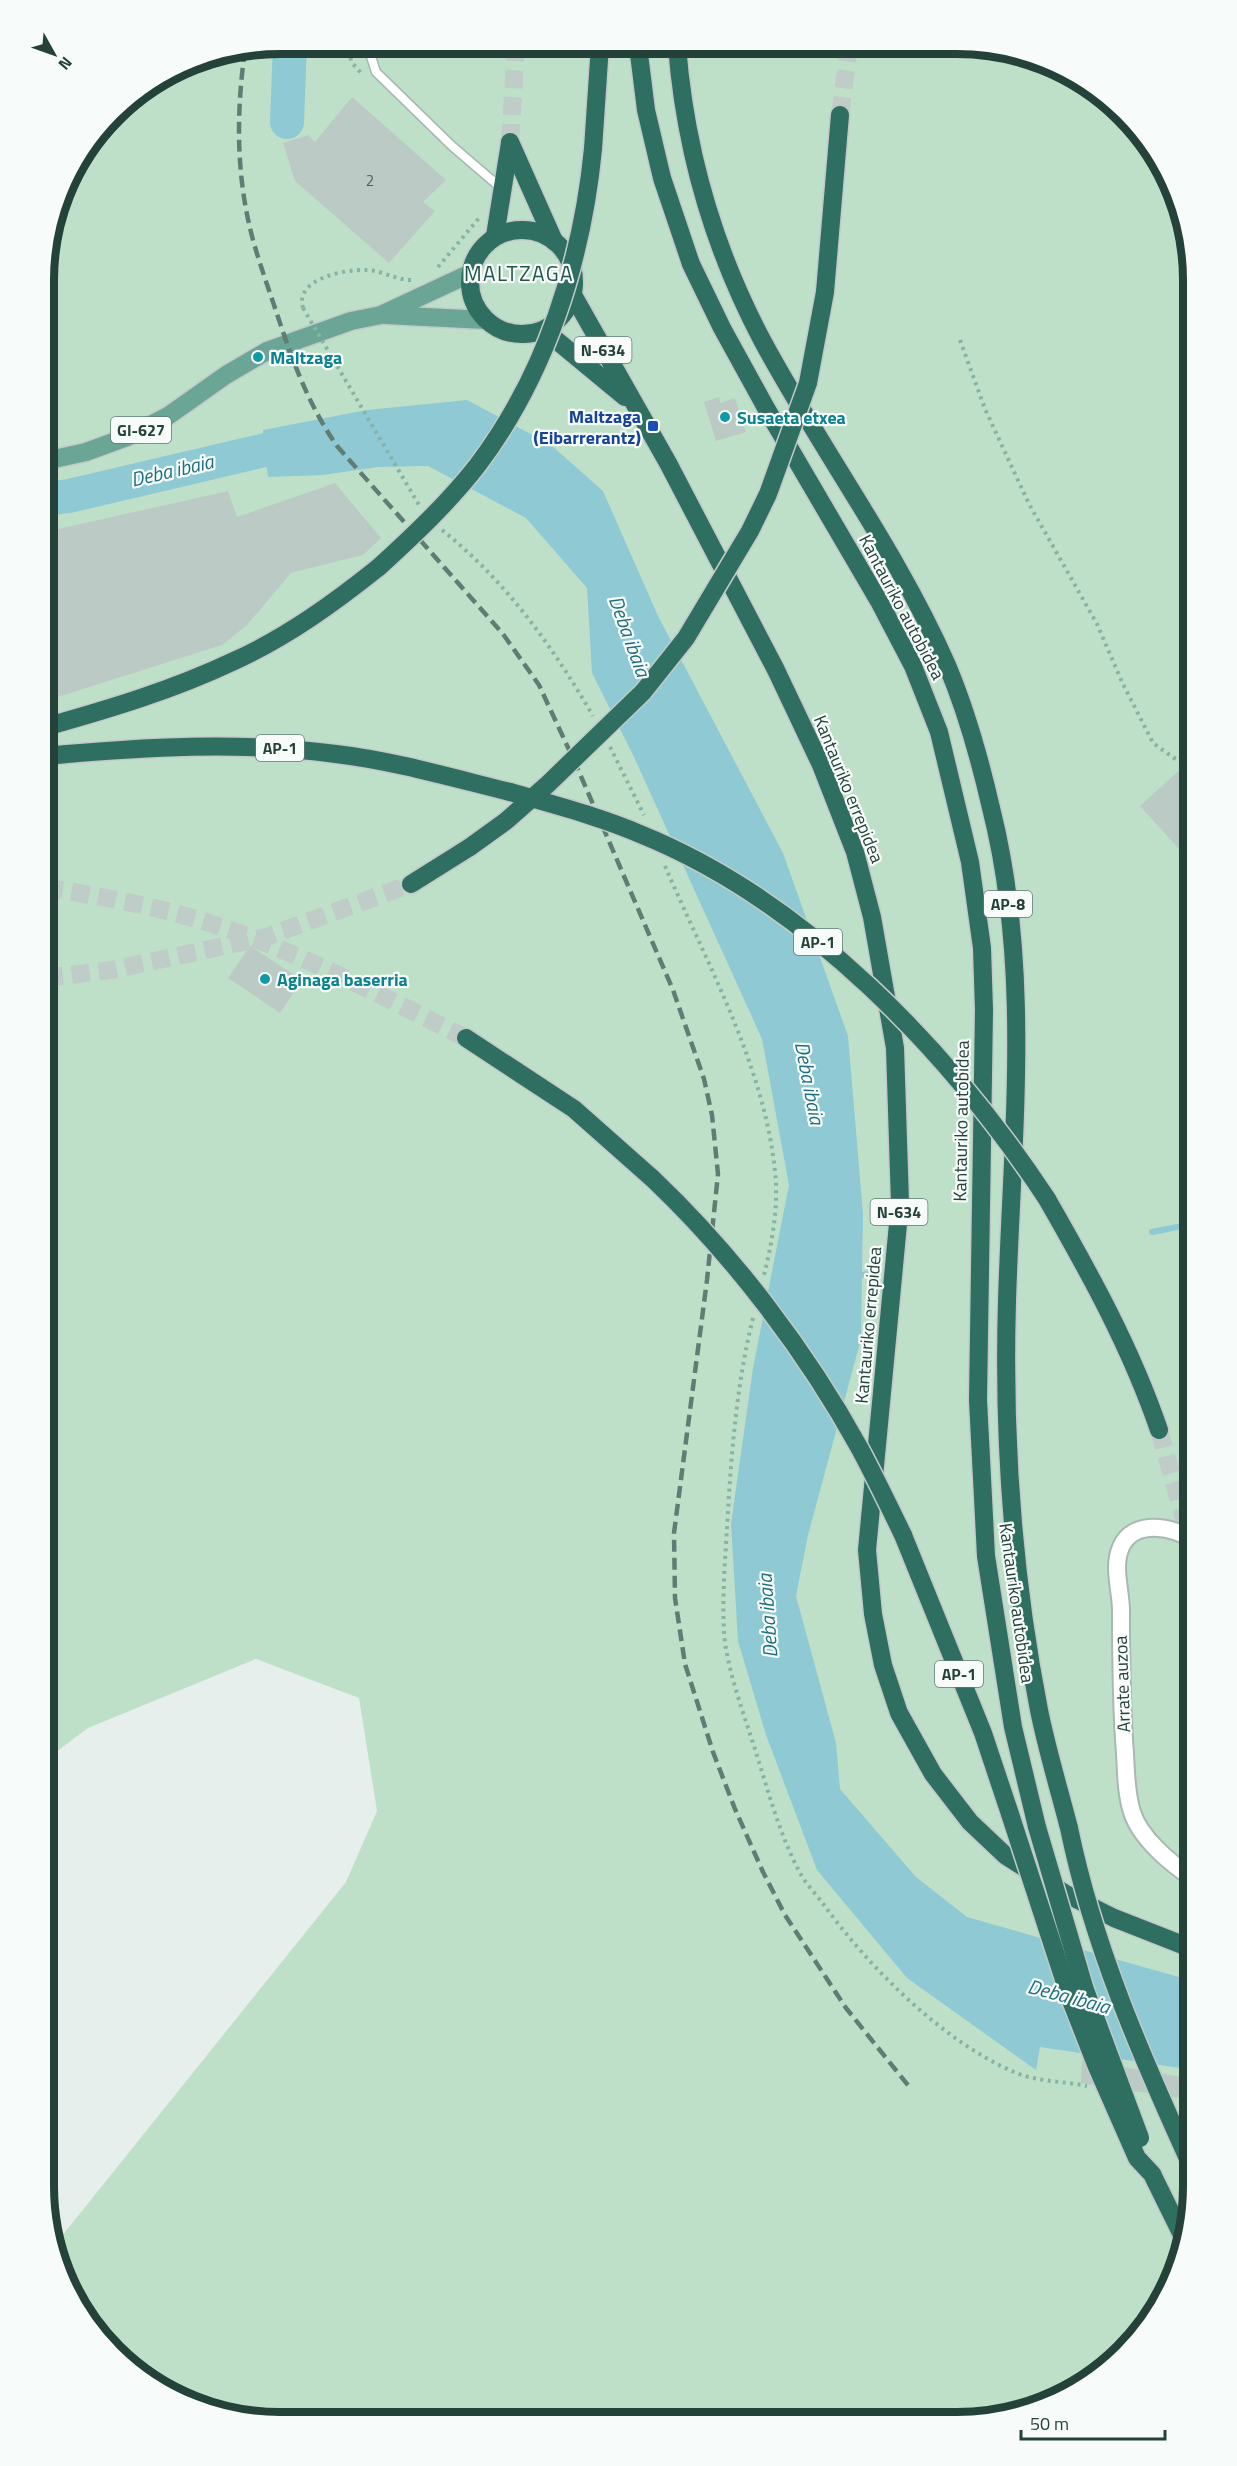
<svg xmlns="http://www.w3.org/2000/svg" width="1237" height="2466" font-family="'Titillium Web',sans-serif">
	<rect width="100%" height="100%" fill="#e6efeb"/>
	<path fill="#bfe0c8" d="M280 44 1003 48 1062 68 1113 102 1154 149 1181 204 1193 280V2202L1176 2276 1144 2330 1089 2382 1033 2410 957 2422 249 2420 189 2404 124 2364 84 2318 56 2262 53 2247 346 1882 377 1811 359 1698 256 1659 88 1728 44 1761 45 249 68 175 124 102 190 61Z"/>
	<path fill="#8ec9d4" d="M467 400 551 445 603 491 658 616 783 853 848 1036 863 1214 861 1339 808 1535 796 1596 836 1743 840 1789 916 1877 967 1917 1193 1981V2070L1040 2047 1036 2070 907 1978 817 1870 766 1735 738 1641 731 1524 753 1368 789 1185 762 1039 634 757 592 673 587 588 526 518 428 466 378 467 323 475 268 477 263 430 367 410Z"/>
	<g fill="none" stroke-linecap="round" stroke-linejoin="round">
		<g stroke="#8ec9d4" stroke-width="6">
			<path d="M1152 1232 1193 1224"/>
			<path d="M855 1276 875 1273"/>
		</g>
		<g stroke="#8ec9d4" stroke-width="34">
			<path d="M287 122 290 44"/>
			<path d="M45 499 69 496 312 439"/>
		</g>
	</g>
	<g fill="#bbcac4">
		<path d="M352 97 446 180 423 202 435 211 389 263 295 181 283 143 308 135 315 142Z"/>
		<path d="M719 397 720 403 735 398 746 432 716 441 704 402Z"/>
		<path d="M335 483 381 538 363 555 291 573 247 625 222 645 45 701V532L228 491 237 517Z"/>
		<path d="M1185 765 1193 774V838L1180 850 1140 806Z"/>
		<path d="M250 946 302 980 280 1013 228 978Z"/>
		<path d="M1082 2060 1193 2079V2100L1081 2083Z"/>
	</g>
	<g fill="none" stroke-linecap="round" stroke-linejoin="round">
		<g stroke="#bfccc8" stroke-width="18" stroke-dasharray="18 9" stroke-linecap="butt">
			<path d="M840 115 849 47"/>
			<path d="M510 142 516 45"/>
			<path d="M45 887C103 897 162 907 218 926 304 954 385 998 466 1038"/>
			<path d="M45 978 112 970 266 937 411 884"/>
			<path d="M1159 1430 1182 1511 1193 1568"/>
		</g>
		<g stroke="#a8b8b2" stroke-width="11">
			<path id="lane" d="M367 44 376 72 452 146 501 188"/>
		</g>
		<g stroke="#a8b8b2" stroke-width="20">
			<path id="street" d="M1193 1878C1171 1864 1140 1838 1132 1812 1126 1793 1126 1772 1125 1753 1121 1705 1121 1658 1121 1611 1121 1590 1112 1567 1121 1547 1133 1519 1173 1526 1193 1540"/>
		</g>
		<g stroke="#c2cac8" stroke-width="21">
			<g id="primary">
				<path d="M386 315 485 320"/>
				<path d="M45 461 86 452 127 437 168 416 226 375 267 351 351 321 381 315 469 274"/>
			</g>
		</g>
		<g stroke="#c2cac8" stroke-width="21">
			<g id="highway">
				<path d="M638 46 646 110 662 178 691 264 722 328 766 408 880 603 913 666 939 732 970 862 982 948 984 1010 978 1400 986 1556 1013 1727 1037 1827"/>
				<path d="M677 46C685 149 714 249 762 340 821 450 897 551 947 665 966 710 980 760 991 808 1032 970 1012 1136 1007 1301 1003 1437 1013 1577 1039 1710 1047 1750 1059 1789 1069 1828"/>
				<path d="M510 142 554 241"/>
				<path d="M593 149 600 45"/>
				<circle cx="522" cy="282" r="52"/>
				<path d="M495 236 510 143"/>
				<path d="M825 292 840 115"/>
				<path d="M573 295 668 463 776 670 821 765 855 852 872 917 895 1048 900 1203 867 1550 873 1614 883 1665 899 1713 933 1774 970 1822 1006 1856 1066 1894 1114 1918 1193 1949"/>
				<path d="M544 330 625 397"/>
				<path d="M45 727C109 709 173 690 234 661 287 637 334 603 379 567"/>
				<path d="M45 756C143 747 239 741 336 754 395 761 453 778 510 792"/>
				<path d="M411 884 470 847"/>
				<path d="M466 1038 574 1109 653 1179"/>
				<path d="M1047 1199C1090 1274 1131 1348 1159 1430"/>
				<path d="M903 1535 983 1733 1010 1814"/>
				<path d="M1152 2174 1184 2239"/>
			</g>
		</g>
		<g stroke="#86b3a5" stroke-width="4" stroke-dasharray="3 4.5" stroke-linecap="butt">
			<path d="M344 44 353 64 362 74"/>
			<path d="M438 267 479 218"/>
			<path d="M303 308C294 279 345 269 366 270 383 270 396 281 413 280"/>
			<path d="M960 340 985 409 1029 504 1097 624 1122 682 1153 743 1174 758 1193 765"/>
			<path d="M442 530C506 581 553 647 593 716"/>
			<path d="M610 747 644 815"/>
			<path d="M665 866C707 964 764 1065 775 1171 779 1205 772 1243 764 1275"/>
			<path d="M753 1318C736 1386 731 1458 727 1528 725 1562 722 1598 724 1632 726 1664 741 1706 751 1737 766 1782 777 1829 799 1871 805 1883 816 1894 824 1905 869 1967 942 2041 1014 2072 1037 2082 1063 2081 1087 2086"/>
		</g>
		<use href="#lane" stroke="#fff" stroke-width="8"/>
		<use href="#street" stroke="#fff" stroke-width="16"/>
		<use href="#primary" stroke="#6aa596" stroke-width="18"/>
		<use href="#highway" stroke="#2f6f62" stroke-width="18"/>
		<path stroke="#5f7d75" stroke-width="4.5" stroke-dasharray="12 6" stroke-linecap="butt" d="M245 50C236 114 236 177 253 240 260 265 269 290 277 314 293 362 308 404 337 446L503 634 539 685 577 767 673 990 704 1079 712 1115 718 1174 707 1280 674 1533 675 1598 685 1664 713 1752 735 1809 763 1872 785 1915 846 2008 911 2089"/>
		<g stroke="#c2cac8" stroke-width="21" stroke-linecap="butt">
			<g id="highway-bridge">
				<path d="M379 567C414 535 448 503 477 466 546 375 582 261 593 149"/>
				<path d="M510 792C554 805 598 816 640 834 806 901 950 1052 1047 1199"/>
				<path d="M470 847 506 821 548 784 643 692 686 638 750 531 768 494 808 383 825 292"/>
				<path d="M653 1179C733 1255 807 1352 860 1449 875 1477 889 1506 903 1535"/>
				<path d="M1010 1814 1070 1998 1097 2067 1137 2158 1152 2174"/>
				<path d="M1037 1827 1085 1990 1140 2138"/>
				<path d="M1069 1828C1093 1945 1141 2055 1190 2163"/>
			</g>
		</g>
		<path stroke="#86b3a5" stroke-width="4" stroke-dasharray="3 4.5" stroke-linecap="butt" d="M303 308 419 505"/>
		<use href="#highway-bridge" stroke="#2f6f62" stroke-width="18"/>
	</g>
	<g fill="#0f9aa8" stroke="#f7fbf9" stroke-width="2">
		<circle cx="258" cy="357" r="6"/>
		<circle cx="725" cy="417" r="6"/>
		<circle cx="265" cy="979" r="6"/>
	</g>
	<rect fill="#1a4fb4" stroke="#f7fbf9" stroke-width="2" x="647" y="420" width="12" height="12" rx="3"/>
	<g text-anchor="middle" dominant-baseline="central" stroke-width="4.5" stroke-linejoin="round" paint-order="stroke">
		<g font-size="15" fill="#4a645c">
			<text x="370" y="180">2</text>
		</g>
		<g fill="#f7fbf9" stroke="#637a73" stroke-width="1.5">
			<rect x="574.5" y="337" width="57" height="26" rx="4.5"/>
			<rect x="111" y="417" width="60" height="26" rx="4.5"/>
			<rect x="256" y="735" width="48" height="26" rx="4.5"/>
			<rect x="984" y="891" width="48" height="26" rx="4.5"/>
			<rect x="794" y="929" width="48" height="26" rx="4.5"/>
			<rect x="870.5" y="1199" width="57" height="26" rx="4.5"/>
			<rect x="935" y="1661" width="48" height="26" rx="4.5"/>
		</g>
		<g font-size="16" font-weight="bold" fill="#24423a">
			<text x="603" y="350">N-634</text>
			<text x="141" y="430">GI-627</text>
			<text x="280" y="748">AP-1</text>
			<text x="1008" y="904">AP-8</text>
			<text x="818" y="942">AP-1</text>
			<text x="899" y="1212">N-634</text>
			<text x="959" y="1674">AP-1</text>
		</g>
		<g font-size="18" font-weight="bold" fill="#0d838f" stroke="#f7fbf9" text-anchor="start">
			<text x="270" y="357">Maltzaga</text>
			<text x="737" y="417">Susaeta etxea</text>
			<text x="277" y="979">Aginaga baserria</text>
		</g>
		<g font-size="18" font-weight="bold" fill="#164399" stroke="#f7fbf9" text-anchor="end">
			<text x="641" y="416">Maltzaga<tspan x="641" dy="21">(Eibarrerantz)</tspan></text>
		</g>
		<g font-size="18" fill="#24423a" stroke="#f7fbf9">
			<text transform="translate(902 607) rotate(62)">Kantauriko autobidea</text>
			<text transform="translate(849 789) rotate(68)">Kantauriko errepidea</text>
			<text transform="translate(961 1121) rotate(-89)">Kantauriko autobidea</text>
			<text transform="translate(868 1325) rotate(-85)">Kantauriko errepidea</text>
			<text transform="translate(1017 1603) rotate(82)">Kantauriko autobidea</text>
			<text transform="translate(1122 1684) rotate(-92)">Arrate auzoa</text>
		</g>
		<g font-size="20" font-style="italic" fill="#1c6f80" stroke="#f7fbf9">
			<text transform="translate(172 470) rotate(-13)">Deba ibaia</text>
			<text transform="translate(630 636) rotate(70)">Deba ibaia</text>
			<text transform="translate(810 1083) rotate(79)">Deba ibaia</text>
			<text transform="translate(767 1616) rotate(-94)">Deba ibaia</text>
			<text transform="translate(1069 1996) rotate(15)">Deba ibaia</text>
		</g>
		<g font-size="21" letter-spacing="1.5" fill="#1f5548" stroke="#f7fbf9">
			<text x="519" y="273">MALTZAGA</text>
		</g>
	</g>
	<path d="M0 0H1237V2466H0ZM280 54H957A226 226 0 0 1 1183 280V2186A226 226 0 0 1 957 2412H280A226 226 0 0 1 54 2186V280A226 226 0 0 1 280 54Z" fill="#f7fbf9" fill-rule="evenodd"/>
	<path fill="none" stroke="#24423a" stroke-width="8" d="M280 54H957A226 226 0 0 1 1183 280V2186A226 226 0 0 1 957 2412H280A226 226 0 0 1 54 2186V280A226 226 0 0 1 280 54Z"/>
	<g transform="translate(54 54) rotate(130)" stroke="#f7fbf9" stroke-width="4.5" paint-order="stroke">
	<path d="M0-4.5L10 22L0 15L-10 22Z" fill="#24423a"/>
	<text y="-9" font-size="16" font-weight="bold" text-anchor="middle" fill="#24423a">N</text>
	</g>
	<path d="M1021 2430v9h144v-9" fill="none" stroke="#24423a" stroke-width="3"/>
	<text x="1030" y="2430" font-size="18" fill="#24423a" stroke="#f7fbf9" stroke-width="4.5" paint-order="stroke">50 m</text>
</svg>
